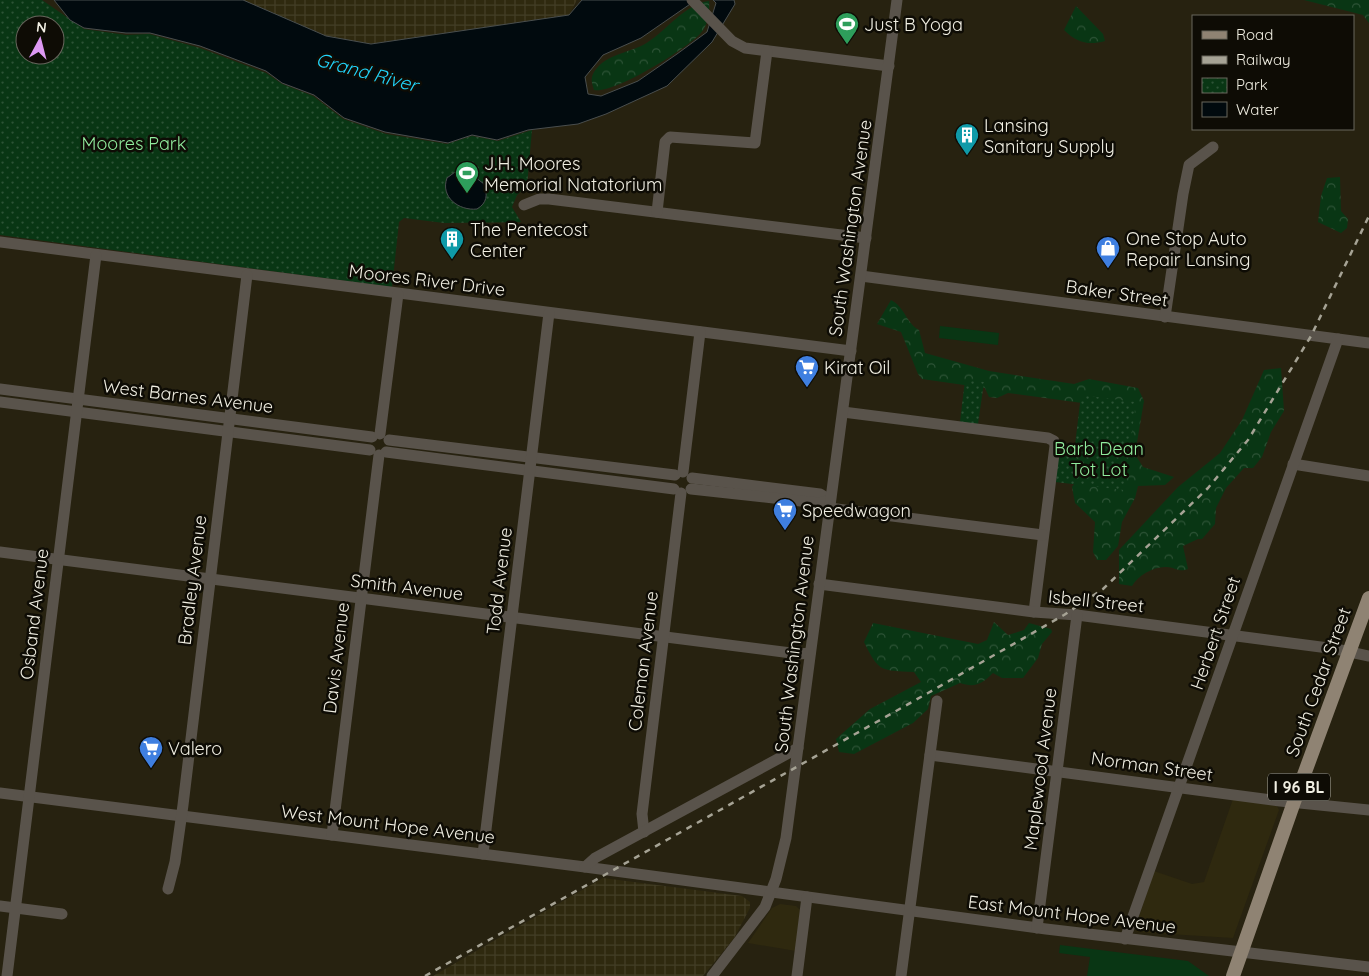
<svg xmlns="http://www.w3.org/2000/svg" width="1369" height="976" font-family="Quicksand,sans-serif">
	<defs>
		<pattern id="industrial-grid" width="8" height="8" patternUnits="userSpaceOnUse" patternTransform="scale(1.25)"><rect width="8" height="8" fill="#2f290f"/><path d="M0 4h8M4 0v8" fill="none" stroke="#433e26"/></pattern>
		<pattern id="forest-crowns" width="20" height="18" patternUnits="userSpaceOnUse" patternTransform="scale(1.25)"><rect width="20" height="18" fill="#093614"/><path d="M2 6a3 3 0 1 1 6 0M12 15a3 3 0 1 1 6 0" fill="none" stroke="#2d5336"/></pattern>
		<pattern id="park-dots" width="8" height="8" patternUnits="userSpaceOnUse" patternTransform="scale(1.25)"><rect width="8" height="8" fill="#093614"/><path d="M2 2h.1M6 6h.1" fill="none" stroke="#2d5336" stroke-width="1.8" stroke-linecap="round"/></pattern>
	</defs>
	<rect width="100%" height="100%" fill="#272210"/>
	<g fill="#2f290f">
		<path d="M1233 799 1277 806 1279 810 1233 938 1137 932 1135 929 1154 871 1192 884 1204 882Z"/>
		<path d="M780 904 796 906 800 910 796 951 748 943 772 908Z"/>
	</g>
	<g fill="url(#industrial-grid)">
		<path d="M243 0H577L569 15 371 44 326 36Z"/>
		<path d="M603 878 742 896 750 902V908L734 938 703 976H433Z"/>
	</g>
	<g fill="#093614">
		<path d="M940 326 999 333 998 345 939 338Z"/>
		<path d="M1060 945 1188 961 1209 976H1087L1090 957 1059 953Z"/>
	</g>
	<g fill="url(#forest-crowns)">
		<path d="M1304 0H1369V23L1363 15Z"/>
		<path d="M709 1C710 11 708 26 700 34 684 50 615 94 594 90 592 83 590 79 594 72 606 53 632 53 648 42 667 30 685 4 709 1Z"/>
		<path d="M1076 6 1103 34 1105 41C1088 46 1076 42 1064 30Z"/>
		<path d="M1340 177 1341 211 1348 219 1347 228 1341 233 1318 222 1321 196 1327 178Z"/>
		<path d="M891 300C905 307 906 323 919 330L925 353 989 371 1074 384 1089 379 1138 388 1144 401 1135 454 1143 467 1174 477 1165 485 1138 486 1135 498 1122 522 1118 546 1106 560H1097L1093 552 1095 522 1075 503 1072 487 1126 409 1008 393 997 398 989 397 985 388 922 379 918 374 901 332 877 324Z"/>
		<path d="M1281 368 1284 411 1271 432 1262 457 1253 468H1244L1226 488 1216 508 1215 524 1202 539H1198L1183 546 1188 569C1178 573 1174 566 1165 567 1152 567 1138 576 1132 586L1119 584V550L1178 487 1220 453 1242 420 1264 370Z"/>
		<path d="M994 622 1008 635 1024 630 1029 623 1051 629 1052 632 1042 644 1038 658 1023 678H1002L993 673C982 684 975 688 960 683L931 696 928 709 913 723 854 754 839 752 836 739 870 709 921 682 914 672C881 670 879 673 864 642L873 623 978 644 987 640Z"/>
	</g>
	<g fill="url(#park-dots)" fill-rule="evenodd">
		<path d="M0 0H42L84 29 126 35 149 34 200 48 266 73 282 84 313 96 343 119 386 134 447 144 472 136 498 141 532 130 527 186 517 195 512 207 521 222 444 223 404 218 399 222 392 287 0 235ZM25 25H55V55H25Z"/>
		<path d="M965 380 984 382 978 424 960 422Z"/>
		<path d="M1081 395 1136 402 1124 490 1055 482 1060 443 1075 445Z"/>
	</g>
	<g fill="#010a0e" stroke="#494e4e">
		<path d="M54 0H243L326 36 371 44 569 15 582 0H696L641 38 603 55 585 77 588 94 601 96 638 81 677 54 707 32 716 3 713 0H734L735 4 712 42 667 86 606 114 578 124 528 130 497 140 472 135 448 143 385 132 344 118 314 95 282 83 266 71 200 46 150 33H126L84 28 70 20Z"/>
		<path d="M461 171 471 174 484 184C488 195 487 203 477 209 459 211 440 197 447 178L455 172Z"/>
	</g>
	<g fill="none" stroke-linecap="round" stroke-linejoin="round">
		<g stroke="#59534b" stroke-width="11">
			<path d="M692 0 732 41 745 48 889 66"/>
			<path d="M524 205 539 199H549L866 238"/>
			<path d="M657 212 665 142 670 137 755 143 767 51"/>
			<path d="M0 242 851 351"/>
			<path d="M861 276 1369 343"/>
			<path d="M1165 317 1183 194 1189 165 1213 147"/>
			<path d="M0 389 372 437"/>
			<path d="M0 402 370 450"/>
			<path d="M843 412 1048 438 1054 441 1055 446 1034 612"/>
			<path d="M380 434 398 294"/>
			<path d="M389 440 675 475"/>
			<path d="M386 452 674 489"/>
			<path d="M1293 464 1369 476"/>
			<path d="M683 472 700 332"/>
			<path d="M692 478 820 494 830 500"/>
			<path d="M691 489 819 503 830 500"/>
			<path d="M829 508 1043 535"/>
			<path d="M0 552 799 654 810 653"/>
			<path d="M819 584 1034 612 1077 615 1336 649 1369 656"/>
			<path d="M930 755 1280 801 1369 810"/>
			<path d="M0 793 585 867 1046 929 1369 967"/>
			<path d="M644 832 642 814 681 493"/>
			<path d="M332 835 379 455"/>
			<path d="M483 854 549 313"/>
			<path d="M585 867 595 858 798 748"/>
			<path d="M168 889 175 862 183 805 247 275"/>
			<path d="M0 906 62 914"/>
			<path d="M1037 928 1077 615"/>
			<path d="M1125 939 1338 339"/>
			<path d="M7 976 96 255"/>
			<path d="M712 976 765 907 776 879 786 838 897 0"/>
			<path d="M797 976 807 897"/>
			<path d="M901 976 937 701"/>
		</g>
		<path stroke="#8f8373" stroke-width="14" d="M1233 976 1294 802 1369 598"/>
		<path stroke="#a6a395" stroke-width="2.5" stroke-dasharray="6 6" stroke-linecap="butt" d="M425 976 928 693 1064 615 1103 589 1208 488 1248 440 1311 336 1369 216"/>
	</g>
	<defs>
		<g id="stadium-pin" transform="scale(1.25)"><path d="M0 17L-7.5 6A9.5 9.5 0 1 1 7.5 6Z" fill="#2e9e5b" stroke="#0e0c05"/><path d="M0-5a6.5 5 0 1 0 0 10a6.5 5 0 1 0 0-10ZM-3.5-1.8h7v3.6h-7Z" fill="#fff"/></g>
		<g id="building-pin" transform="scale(1.25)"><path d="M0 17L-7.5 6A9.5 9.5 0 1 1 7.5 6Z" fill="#0f9aa8" stroke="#0e0c05"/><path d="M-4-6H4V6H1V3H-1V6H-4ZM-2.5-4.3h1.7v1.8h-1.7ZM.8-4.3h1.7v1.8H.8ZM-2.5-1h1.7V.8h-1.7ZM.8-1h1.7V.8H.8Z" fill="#fff"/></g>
		<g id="shop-pin" transform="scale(1.25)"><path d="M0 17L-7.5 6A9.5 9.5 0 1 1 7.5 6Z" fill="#3f7fe0" stroke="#0e0c05"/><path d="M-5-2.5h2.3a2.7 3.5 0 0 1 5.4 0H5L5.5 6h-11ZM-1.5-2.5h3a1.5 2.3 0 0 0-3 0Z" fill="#fff"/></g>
		<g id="supermarket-pin" transform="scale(1.25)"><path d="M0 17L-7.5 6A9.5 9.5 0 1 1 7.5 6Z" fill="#3f7fe0" stroke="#0e0c05"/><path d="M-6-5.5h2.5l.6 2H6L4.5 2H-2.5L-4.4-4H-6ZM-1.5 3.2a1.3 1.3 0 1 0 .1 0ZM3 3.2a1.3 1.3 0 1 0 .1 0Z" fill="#fff"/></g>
	</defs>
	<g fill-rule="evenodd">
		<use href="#stadium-pin" x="847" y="24"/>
		<use href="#building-pin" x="967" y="135"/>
		<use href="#stadium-pin" x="467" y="173"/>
		<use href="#building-pin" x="452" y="239"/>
		<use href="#shop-pin" x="1108" y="248"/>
		<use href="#supermarket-pin" x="807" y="367"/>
		<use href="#supermarket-pin" x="785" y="510"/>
		<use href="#supermarket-pin" x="151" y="748"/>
	</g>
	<g text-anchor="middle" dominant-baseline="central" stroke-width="5" stroke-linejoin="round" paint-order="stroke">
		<rect fill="#0e0c05" stroke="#acaaa0" stroke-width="1" x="1268" y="773.5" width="62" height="27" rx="4"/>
		<g font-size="16" font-weight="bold" fill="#f0eee2">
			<text x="1299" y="787">I 96 BL</text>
		</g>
		<g font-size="18" fill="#f0eee2" stroke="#0e0c05" text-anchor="start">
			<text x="864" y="24">Just B Yoga</text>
			<text x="984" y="125">Lansing<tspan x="984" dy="21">Sanitary Supply</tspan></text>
			<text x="484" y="163">J.H. Moores<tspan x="484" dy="21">Memorial Natatorium</tspan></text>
			<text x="470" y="229">The Pentecost<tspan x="470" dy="21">Center</tspan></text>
			<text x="1126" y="238">One Stop Auto<tspan x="1126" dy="21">Repair Lansing</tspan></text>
			<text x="824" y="367">Kirat Oil</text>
			<text x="802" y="510">Speedwagon</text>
			<text x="168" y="748">Valero</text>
		</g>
		<g font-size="18" fill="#90ec9d" stroke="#0e0c05">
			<text x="134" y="143">Moores Park</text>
			<text x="1099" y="448">Barb Dean<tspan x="1099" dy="21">Tot Lot</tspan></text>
		</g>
		<g font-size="18" fill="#f0eee2" stroke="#0e0c05">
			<text transform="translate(850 228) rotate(-82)">South Washington Avenue</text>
			<text transform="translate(427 280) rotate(7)">Moores River Drive</text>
			<text transform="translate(1117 293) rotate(8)">Baker Street</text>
			<text transform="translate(188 396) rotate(7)">West Barnes Avenue</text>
			<text transform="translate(192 580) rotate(-83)">Bradley Avenue</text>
			<text transform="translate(499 581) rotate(-83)">Todd Avenue</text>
			<text transform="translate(407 587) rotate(7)">Smith Avenue</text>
			<text transform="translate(1096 601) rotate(6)">Isbell Street</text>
			<text transform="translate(34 614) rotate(-83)">Osband Avenue</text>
			<text transform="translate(1215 633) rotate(-71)">Herbert Street</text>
			<text transform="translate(794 644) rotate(-83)">South Washington Avenue</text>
			<text transform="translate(336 658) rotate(-83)">Davis Avenue</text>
			<text transform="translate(643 661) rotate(-83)">Coleman Avenue</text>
			<text transform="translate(1318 682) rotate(-70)">South Cedar Street</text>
			<text transform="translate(1152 766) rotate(8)">Norman Street</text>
			<text transform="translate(1040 769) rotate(-83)">Maplewood Avenue</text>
			<text transform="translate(388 824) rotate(7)">West Mount Hope Avenue</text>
			<text transform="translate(1072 914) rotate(7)">East Mount Hope Avenue</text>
		</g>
		<g font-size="19" font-style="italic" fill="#22d5fb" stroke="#0e0c05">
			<text transform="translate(367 72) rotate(15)">Grand River</text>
		</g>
	</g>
	<rect x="1192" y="15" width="162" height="115" fill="#0e0c05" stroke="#68665d"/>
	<rect x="1202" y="31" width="25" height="8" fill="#8f8373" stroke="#68665d"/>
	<text x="1236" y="40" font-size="15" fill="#f0eee2">Road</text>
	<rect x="1202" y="56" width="25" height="8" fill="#a6a395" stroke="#68665d"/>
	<text x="1236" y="65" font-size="15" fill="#f0eee2">Railway</text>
	<rect x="1202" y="78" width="25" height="15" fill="url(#park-dots)" stroke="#68665d"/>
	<text x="1236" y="90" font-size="15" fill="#f0eee2">Park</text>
	<rect x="1202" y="102" width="25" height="15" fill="#010a0e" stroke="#68665d"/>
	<text x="1236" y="115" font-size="15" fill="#f0eee2">Water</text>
	<g transform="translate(40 40) rotate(7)"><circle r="24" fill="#0e0c05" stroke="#68665d"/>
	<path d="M0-4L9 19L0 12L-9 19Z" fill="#dd99f3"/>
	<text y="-8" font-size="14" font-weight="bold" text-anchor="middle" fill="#f0eee2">N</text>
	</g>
</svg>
